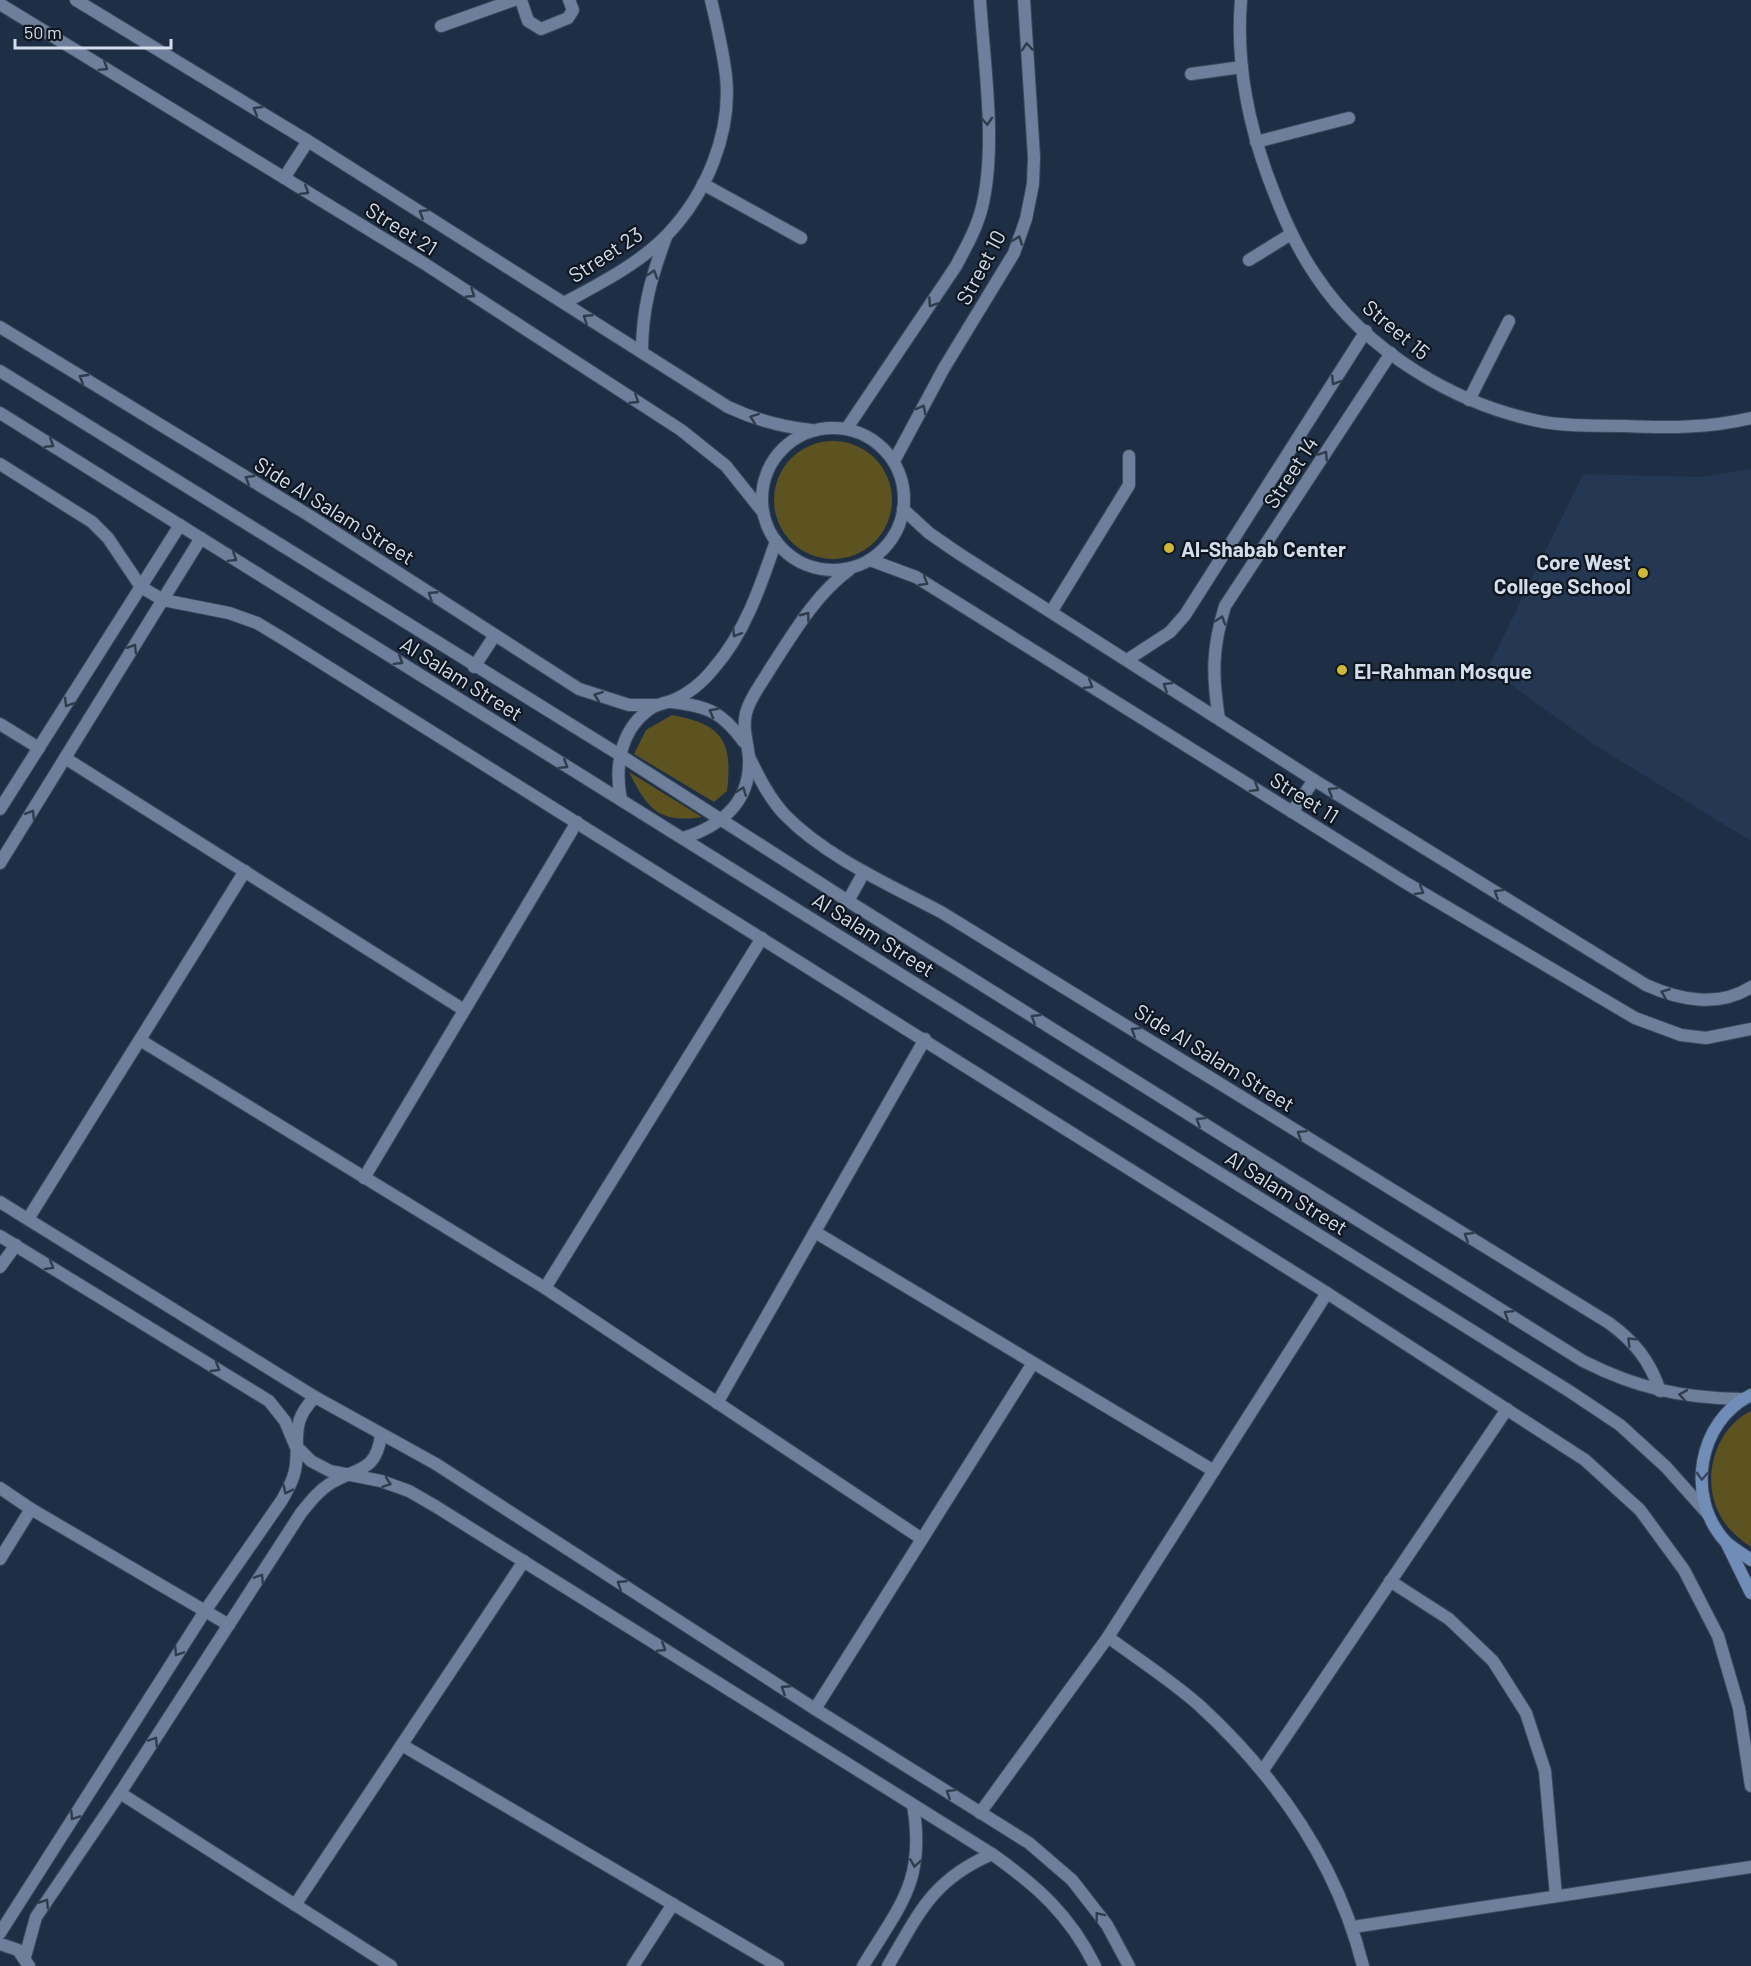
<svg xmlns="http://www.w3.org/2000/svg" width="1751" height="1966" font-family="Barlow,sans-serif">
	<rect width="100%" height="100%" fill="#1e2e45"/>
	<path fill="#243753" d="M1751 469V841L1590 742 1488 668 1583 474 1700 477Z"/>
	<g fill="#5d5320">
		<circle cx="833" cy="500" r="59"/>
		<path d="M672 715C722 724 733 741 727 791L714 802 634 754 646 730Z"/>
		<path d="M629 772 702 817C658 824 647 808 629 772Z"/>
		<path d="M1751 1411V1547C1738 1538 1726 1528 1719 1513 1701 1479 1715 1428 1751 1411Z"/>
	</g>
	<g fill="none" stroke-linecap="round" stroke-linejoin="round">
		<g stroke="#3c4a5d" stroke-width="14">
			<g id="lane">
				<path d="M1191 74 1242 67"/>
				<path d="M1256 142 1349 118"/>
				<path d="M1249 260 1291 234"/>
				<path d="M1469 400 1509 321"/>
				<path d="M1051 612 1129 485V456"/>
			</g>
		</g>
		<g stroke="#3c4a5d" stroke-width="14">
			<g id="street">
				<path d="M76 0 308 141 728 407C756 420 781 427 811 430"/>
				<path d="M521 0 528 21 541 29 568 18 573 10 569 0"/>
				<path d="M1241 0C1236 59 1247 118 1267 174 1280 209 1294 244 1316 276 1366 351 1455 405 1543 422 1571 427 1597 425 1625 426 1667 428 1709 428 1751 418"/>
				<path d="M0 4 425 264 681 430 726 466 762 511"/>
				<path d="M441 26 514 0"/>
				<path d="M284 178 308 141"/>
				<path d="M703 184 801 238"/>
				<path d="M564 303C599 284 639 264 667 235 706 194 732 134 726 76 723 51 717 25 711 0"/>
				<path d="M0 327 310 516 579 689 629 705H655"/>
				<path d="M642 352C642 309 651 278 666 237"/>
				<path d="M0 371 620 755 848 901 1583 1361C1636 1388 1682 1398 1741 1399"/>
				<path d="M0 413 1569 1391 1620 1425 1666 1467 1708 1514"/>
				<circle cx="833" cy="499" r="71"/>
				<path d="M847 428 956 266C966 247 977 228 982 207 997 146 984 64 980 0"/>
				<path d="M894 461 944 368 1014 253 1026 219 1033 184 1034 157 1024 0"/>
				<path d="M0 464 92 522 108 538 141 587 163 600 229 613 257 623 282 638 1327 1293 1585 1460 1640 1510 1684 1570 1718 1636 1739 1708 1751 1786"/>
				<path d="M903 509 929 533 958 553 1314 780 1646 985C1679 1000 1719 1008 1751 987"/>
				<path d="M870 560 916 577 1406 883 1635 1018 1681 1035 1706 1038 1751 1029"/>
				<path d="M1127 660 1170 632 1185 615 1366 331"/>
				<path d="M474 667 495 635"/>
				<path d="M671 702C708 706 722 712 744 742"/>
				<path d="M1219 719C1212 675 1212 648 1225 606L1391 353"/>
				<path d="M0 724 39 748"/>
				<path d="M749 757C759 777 769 798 785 815 826 857 890 885 941 912L1609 1323C1635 1342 1650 1361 1660 1391"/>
				<path d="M65 758 464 1010"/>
				<path d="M621 800C614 765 621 727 653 707 659 704 665 703 671 701 689 694 702 683 714 668 745 633 761 585 776 541"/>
				<path d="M0 809 180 525"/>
				<path d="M1292 812 1314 780"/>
				<path d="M683 838C721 826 751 802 749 758 748 743 742 729 746 713 750 697 762 683 770 669 793 634 815 595 849 570"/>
				<path d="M0 863 201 538"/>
				<path d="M848 901 864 872"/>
				<path d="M140 1040 545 1288 922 1539"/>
				<path d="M364 1178 577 822"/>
				<path d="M0 1202 315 1397 436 1464 815 1709 1029 1843 1072 1880 1107 1925 1129 1966"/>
				<path d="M28 1219 245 871"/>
				<path d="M815 1232 1214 1471"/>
				<path d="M0 1236 269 1401 285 1421 295 1445 311 1461 330 1471 381 1481 409 1491 435 1506 992 1854C1037 1886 1070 1915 1095 1966"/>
				<path d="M0 1267 16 1245"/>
				<path d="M545 1288 762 938"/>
				<path d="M717 1403 925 1039"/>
				<path d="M0 1488 31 1509 229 1625"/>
				<path d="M0 1559 31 1509"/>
				<path d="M1390 1581 1449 1619 1493 1661 1526 1713 1545 1771 1556 1896"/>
				<path d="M1108 1637C1139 1660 1172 1681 1200 1706 1278 1778 1337 1863 1363 1966"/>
				<path d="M815 1709 1033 1363"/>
				<path d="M402 1745 778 1966"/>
				<path d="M1263 1770 1507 1409"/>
				<path d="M120 1793 391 1966"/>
				<path d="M980 1813 1108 1637 1327 1293"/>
				<path d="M295 1905 524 1561"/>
				<path d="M1353 1927 1751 1867"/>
				<path d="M0 1933 205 1611 282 1500C288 1489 295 1477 296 1464 299 1434 291 1422 315 1397"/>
				<path d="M0 1944 18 1950 29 1966"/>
				<path d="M25 1957 36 1917 120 1793 301 1513C310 1502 318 1491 331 1483 357 1467 376 1473 381 1435"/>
				<path d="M633 1966 673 1904"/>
				<path d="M863 1966C900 1905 926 1881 913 1805"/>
				<path d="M888 1966C919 1913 932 1880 992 1854"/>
			</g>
		</g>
		<g stroke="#3c4a5d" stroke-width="14">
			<g id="secondary">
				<path d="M1751 1395C1698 1421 1685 1497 1725 1541 1732 1548 1743 1554 1751 1560"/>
				<path d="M1727 1544 1751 1593"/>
			</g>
		</g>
		<use href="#lane" stroke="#6d7f9a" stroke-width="12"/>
		<use href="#street" stroke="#6d7f9a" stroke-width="12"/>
		<use href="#secondary" stroke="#708db7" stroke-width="12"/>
	</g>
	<defs><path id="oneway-chevron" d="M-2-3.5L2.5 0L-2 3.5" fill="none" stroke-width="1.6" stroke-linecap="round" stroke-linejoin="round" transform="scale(1.5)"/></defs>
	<g stroke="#303b4b">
		<use href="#oneway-chevron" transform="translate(1027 47) rotate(-94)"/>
		<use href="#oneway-chevron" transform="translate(104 67) rotate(32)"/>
		<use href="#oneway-chevron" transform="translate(257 110) rotate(-149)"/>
		<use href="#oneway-chevron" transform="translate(987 121) rotate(87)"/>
		<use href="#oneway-chevron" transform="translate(305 191) rotate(32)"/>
		<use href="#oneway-chevron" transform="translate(423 213) rotate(-148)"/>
		<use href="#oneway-chevron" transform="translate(1018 240) rotate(-70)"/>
		<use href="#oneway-chevron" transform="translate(653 274) rotate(-72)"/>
		<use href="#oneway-chevron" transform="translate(471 294) rotate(33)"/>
		<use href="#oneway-chevron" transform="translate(932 303) rotate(124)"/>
		<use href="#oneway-chevron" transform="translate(587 318) rotate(-147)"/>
		<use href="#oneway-chevron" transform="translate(83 378) rotate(-149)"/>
		<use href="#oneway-chevron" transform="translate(1335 381) rotate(122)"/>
		<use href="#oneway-chevron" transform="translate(635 400) rotate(33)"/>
		<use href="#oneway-chevron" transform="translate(922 409) rotate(-62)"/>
		<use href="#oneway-chevron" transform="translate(754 418) rotate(-160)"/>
		<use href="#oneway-chevron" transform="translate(50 444) rotate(32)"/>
		<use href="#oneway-chevron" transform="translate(1324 455) rotate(-57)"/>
		<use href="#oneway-chevron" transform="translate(249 479) rotate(-149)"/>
		<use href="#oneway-chevron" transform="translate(233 558) rotate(32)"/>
		<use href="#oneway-chevron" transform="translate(924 582) rotate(31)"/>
		<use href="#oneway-chevron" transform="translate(432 595) rotate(-147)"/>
		<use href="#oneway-chevron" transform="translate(806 616) rotate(-53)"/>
		<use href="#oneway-chevron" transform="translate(1221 620) rotate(-72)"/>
		<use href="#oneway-chevron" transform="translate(736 633) rotate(121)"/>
		<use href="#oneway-chevron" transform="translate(133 648) rotate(-58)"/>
		<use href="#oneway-chevron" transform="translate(399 661) rotate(32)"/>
		<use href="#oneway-chevron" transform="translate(1089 685) rotate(32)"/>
		<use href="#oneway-chevron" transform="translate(1167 686) rotate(-148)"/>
		<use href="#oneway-chevron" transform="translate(598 696) rotate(-160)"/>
		<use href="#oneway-chevron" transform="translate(68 703) rotate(122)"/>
		<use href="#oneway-chevron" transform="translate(713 712) rotate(-152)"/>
		<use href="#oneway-chevron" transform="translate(564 765) rotate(32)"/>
		<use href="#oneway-chevron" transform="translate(1255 788) rotate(32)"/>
		<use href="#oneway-chevron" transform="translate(742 791) rotate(-69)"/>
		<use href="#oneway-chevron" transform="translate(1332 791) rotate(-148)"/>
		<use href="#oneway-chevron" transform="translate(31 814) rotate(-58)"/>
		<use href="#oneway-chevron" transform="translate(1420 891) rotate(31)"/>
		<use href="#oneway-chevron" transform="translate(1498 893) rotate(-148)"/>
		<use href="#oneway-chevron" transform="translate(1665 993) rotate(-158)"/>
		<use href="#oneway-chevron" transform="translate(1035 1018) rotate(-148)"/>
		<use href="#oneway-chevron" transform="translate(1135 1031) rotate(-148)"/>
		<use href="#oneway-chevron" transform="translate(1200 1121) rotate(-148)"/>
		<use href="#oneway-chevron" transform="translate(1301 1134) rotate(-148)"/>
		<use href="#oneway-chevron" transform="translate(1468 1236) rotate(-148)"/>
		<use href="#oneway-chevron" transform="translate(50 1266) rotate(31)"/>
		<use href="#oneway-chevron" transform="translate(1508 1314) rotate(-148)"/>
		<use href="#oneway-chevron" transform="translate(1631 1341) rotate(-135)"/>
		<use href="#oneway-chevron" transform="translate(216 1368) rotate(31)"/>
		<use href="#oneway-chevron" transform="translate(1683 1395) rotate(-170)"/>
		<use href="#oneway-chevron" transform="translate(387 1483) rotate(19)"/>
		<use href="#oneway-chevron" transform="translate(287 1490) rotate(116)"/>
		<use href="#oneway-chevron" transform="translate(260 1578) rotate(-57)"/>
		<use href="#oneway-chevron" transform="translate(621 1584) rotate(-147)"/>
		<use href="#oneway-chevron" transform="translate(662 1648) rotate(32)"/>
		<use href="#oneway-chevron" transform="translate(178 1652) rotate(123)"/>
		<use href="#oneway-chevron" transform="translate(785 1689) rotate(-147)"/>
		<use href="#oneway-chevron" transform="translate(154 1741) rotate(-57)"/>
		<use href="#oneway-chevron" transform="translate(950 1793) rotate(-148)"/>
		<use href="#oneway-chevron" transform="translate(74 1816) rotate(123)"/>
		<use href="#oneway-chevron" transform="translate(915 1863) rotate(99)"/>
		<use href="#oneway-chevron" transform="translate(45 1903) rotate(-57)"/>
		<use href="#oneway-chevron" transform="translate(1099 1916) rotate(-128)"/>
	</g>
	<use stroke="#36465c" href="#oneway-chevron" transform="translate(1702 1476) rotate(93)"/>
	<g fill="#cfb837" stroke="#0f1620" stroke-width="2">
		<circle cx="1169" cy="548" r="6"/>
		<circle cx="1643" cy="573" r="6"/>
		<circle cx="1342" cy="670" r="6"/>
	</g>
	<g text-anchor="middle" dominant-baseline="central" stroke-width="4.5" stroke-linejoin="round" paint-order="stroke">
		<g font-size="21" fill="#d3ddec" stroke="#0f1620">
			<text transform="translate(402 228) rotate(32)">Street 21</text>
			<text transform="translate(605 254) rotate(-33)">Street 23</text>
			<text transform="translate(980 267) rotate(-62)">Street 10</text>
			<text transform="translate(1397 329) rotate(40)">Street 15</text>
			<text transform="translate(1290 472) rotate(-57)">Street 14</text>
			<text transform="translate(335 510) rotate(32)">Side Al Salam Street</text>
			<text transform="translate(462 678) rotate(32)">Al Salam Street</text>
			<text transform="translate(1305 797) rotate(32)">Street 11</text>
			<text transform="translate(874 934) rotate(32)">Al Salam Street</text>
			<text transform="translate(1215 1057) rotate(32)">Side Al Salam Street</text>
			<text transform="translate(1287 1192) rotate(32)">Al Salam Street</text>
		</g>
		<g font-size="21" font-weight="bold" fill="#d3ddec" stroke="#0f1620" text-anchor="start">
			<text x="1181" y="548">Al-Shabab Center</text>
			<text x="1631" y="561" text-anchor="end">Core West<tspan x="1631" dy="24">College School</tspan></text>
			<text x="1354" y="670">El-Rahman Mosque</text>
		</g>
	</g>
	<path d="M15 39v9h156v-9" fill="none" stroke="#d3ddec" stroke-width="3"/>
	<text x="24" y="39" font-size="18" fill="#d3ddec" stroke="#0f1620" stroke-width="4.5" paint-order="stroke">50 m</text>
</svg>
